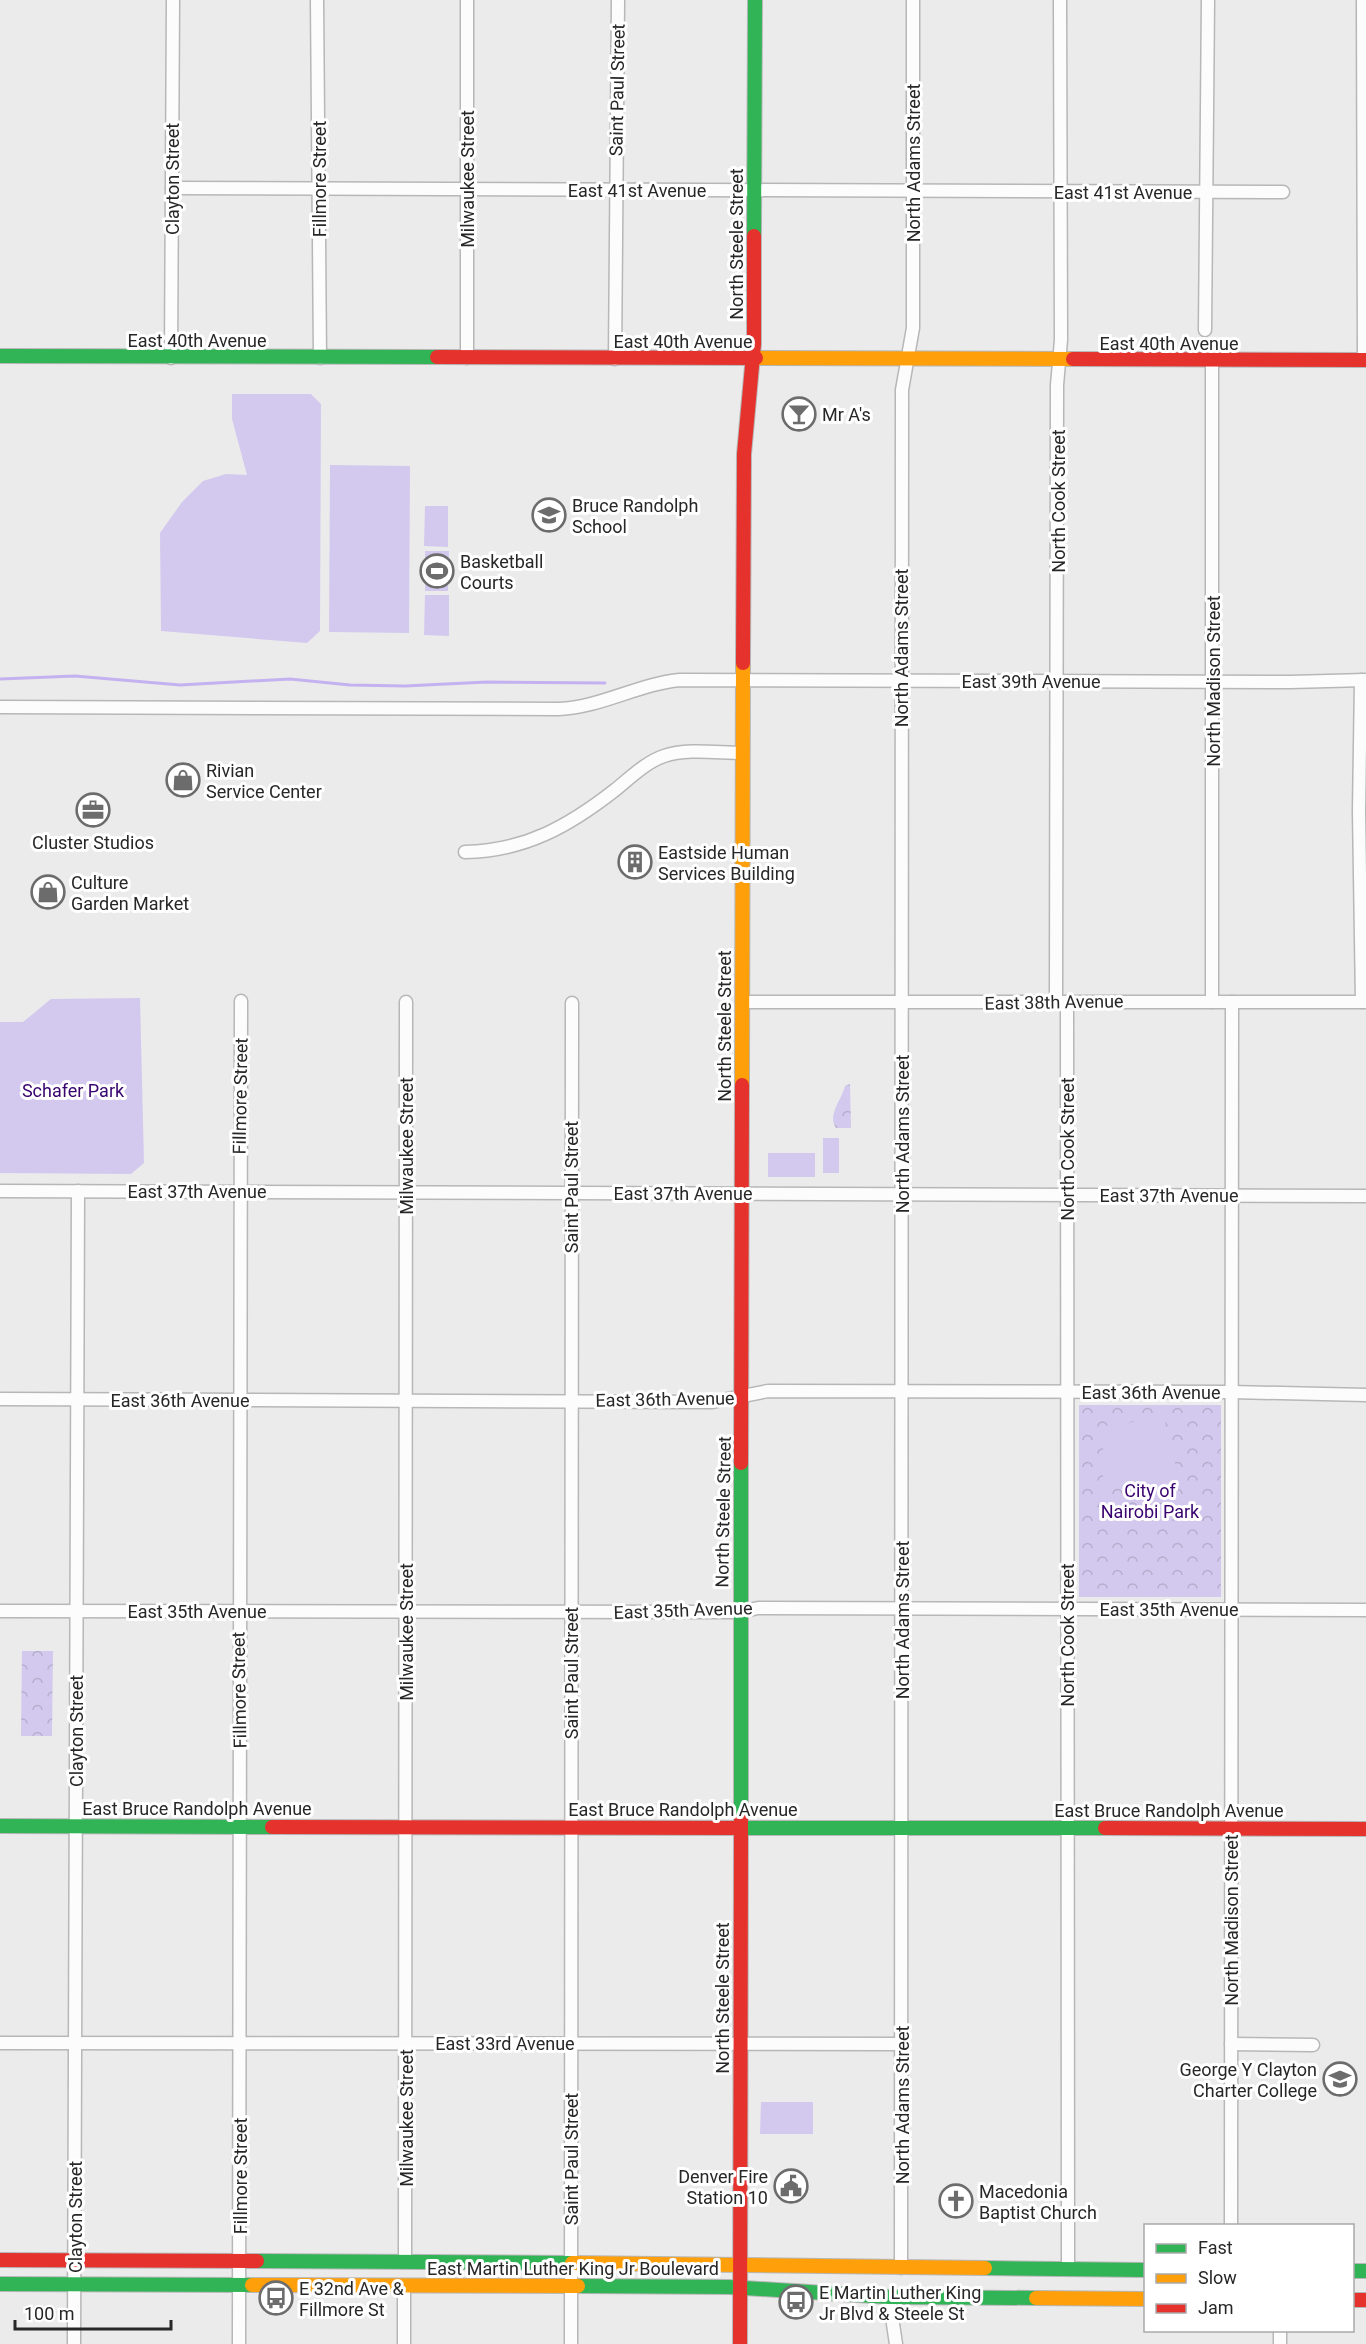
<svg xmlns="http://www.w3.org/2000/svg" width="1366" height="2344" font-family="Roboto,sans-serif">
	<defs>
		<pattern id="park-crowns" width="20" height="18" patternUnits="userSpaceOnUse" patternTransform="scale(1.5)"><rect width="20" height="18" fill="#d3c9ee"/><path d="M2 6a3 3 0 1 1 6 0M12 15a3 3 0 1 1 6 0" fill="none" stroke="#b5adcc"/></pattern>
	</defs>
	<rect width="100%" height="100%" fill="#ebebec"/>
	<g fill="url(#park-crowns)">
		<path d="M850 1084 851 1128H836C827 1115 842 1099 845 1086Z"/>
		<rect x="1079" y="1405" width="142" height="192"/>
		<path d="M22 1651H53L52 1736H21Z"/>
	</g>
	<g fill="#d3c9ee">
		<path d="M232 394H311L321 404 320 631 307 643 161 631 160 533 182 502 203 481 226 474 247 475 232 419Z"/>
		<path d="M330 465 410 466 409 633 329 632Z"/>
		<path d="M425 506H448V547L424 546Z"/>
		<path d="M425 551H449L448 591H425Z"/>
		<path d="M425 595H449V636L424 635Z"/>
		<path d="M140 998 144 1163 131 1174 0 1173V1022H23L51 999Z"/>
		<rect x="823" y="1138" width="16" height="35"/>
		<rect x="768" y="1153" width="47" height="24"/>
		<path d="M1164 1418 1179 1479 1176 1491 1103 1486V1426Z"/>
		<path d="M761 2102H813V2134H760Z"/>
	</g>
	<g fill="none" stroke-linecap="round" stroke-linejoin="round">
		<path stroke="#c4b2f0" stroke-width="3" d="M0 679 75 676 180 685 290 679 350 685 405 686 487 682 605 683"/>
		<g stroke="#b7b7b8" stroke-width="15">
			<g id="street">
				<path d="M317 0 320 358"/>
				<path d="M467 0V358"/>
				<path d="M1363 0 1364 360"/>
				<path d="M172 188 1283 192"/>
				<path d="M1205 330 1208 0"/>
				<path d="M171 358 173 0"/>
				<path d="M615 359 618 0"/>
				<path d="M1361 680 1359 811 1362 1002"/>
				<path d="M0 707 559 709C602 707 638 684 680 680L1290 682 1366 680"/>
				<path d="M465 852C525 851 569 826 615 790 630 778 646 762 664 756 687 748 718 753 742 753"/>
				<path d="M742 1002H1366"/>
				<path d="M1056 1002 1057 385 1061 340 1060 0"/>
				<path d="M1067 1002 1068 2269"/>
				<path d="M1212 1002V361"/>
				<path d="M0 1191 1366 1196"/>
				<path d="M0 1399 712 1402 768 1391 1231 1392 1366 1395"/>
				<path d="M0 1611 740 1612 758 1608 1366 1610"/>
				<path d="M0 2043 902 2044"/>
				<path d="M1231 2044 1313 2045"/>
				<path d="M1231 2226 1232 1002"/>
				<path d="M405 2262 406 1002"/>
				<path d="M901 2268 902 390 913 328V0"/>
				<path d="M889 2297 896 2344"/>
				<path d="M74 2344 78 1191"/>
				<path d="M239 2344 241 1001"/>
				<path d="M404 2344V2286"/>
				<path d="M571 2344 572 1003"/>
				<path d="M1280 2344V2330"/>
			</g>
		</g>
		<g stroke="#b7b7b8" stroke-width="16">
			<g id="fast">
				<path d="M754 236 755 0"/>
				<path d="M0 356 437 357"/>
				<path d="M741 1820V1463"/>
				<path d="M0 1826 272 1827"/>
				<path d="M739 1828H1105"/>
				<path d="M257 2261 572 2263"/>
				<path d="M985 2268 1146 2270"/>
				<path d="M1352 2271H1366"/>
				<path d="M0 2284 252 2285"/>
				<path d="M578 2286 729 2287 889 2297 1036 2298"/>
			</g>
		</g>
		<g stroke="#b7b7b8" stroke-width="16">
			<g id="slow">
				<path d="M756 358 1073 359"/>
				<path d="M742 1085 743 663"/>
				<path d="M572 2263 985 2268"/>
				<path d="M252 2285 578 2286"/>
				<path d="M1036 2298 1146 2299"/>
			</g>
		</g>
		<g stroke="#b7b7b8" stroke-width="16">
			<g id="jam">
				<path d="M437 357 756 358"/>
				<path d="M1073 359 1366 360"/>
				<path d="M743 663 744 454 754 344V236"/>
				<path d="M741 1463 742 1085"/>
				<path d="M272 1827 739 1828"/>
				<path d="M1105 1828 1366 1829"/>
				<path d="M0 2260 257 2261"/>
				<path d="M1352 2300H1366"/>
				<path d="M740 2344 741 1820"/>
			</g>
		</g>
		<use href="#street" stroke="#fcfcfc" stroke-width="12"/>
		<use href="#fast" stroke="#30b455" stroke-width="14"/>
		<use href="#slow" stroke="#ff9f0a" stroke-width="14"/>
		<use href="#jam" stroke="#e5322d" stroke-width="14"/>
	</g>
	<defs>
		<g id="bar-ring" transform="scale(1.725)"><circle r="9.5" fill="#fff" stroke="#6c6c6d" stroke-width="1.5"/><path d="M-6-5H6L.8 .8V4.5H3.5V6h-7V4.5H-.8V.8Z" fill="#6c6c6d"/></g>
		<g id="school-ring" transform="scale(1.725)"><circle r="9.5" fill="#fff" stroke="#6c6c6d" stroke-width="1.5"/><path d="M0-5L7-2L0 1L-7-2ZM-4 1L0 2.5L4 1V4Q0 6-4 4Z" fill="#6c6c6d"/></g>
		<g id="stadium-ring" transform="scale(1.725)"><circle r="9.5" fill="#fff" stroke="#6c6c6d" stroke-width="1.5"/><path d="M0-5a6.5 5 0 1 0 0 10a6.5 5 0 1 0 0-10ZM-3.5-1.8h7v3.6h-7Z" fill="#6c6c6d"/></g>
		<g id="shop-ring" transform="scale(1.725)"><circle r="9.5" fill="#fff" stroke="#6c6c6d" stroke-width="1.5"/><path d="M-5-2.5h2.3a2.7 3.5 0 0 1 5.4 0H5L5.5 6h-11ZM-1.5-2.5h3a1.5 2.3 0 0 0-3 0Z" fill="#6c6c6d"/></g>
		<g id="office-ring" transform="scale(1.725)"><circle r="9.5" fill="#fff" stroke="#6c6c6d" stroke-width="1.5"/><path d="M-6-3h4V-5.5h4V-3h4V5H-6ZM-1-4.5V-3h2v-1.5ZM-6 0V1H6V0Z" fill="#6c6c6d"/></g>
		<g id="building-ring" transform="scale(1.725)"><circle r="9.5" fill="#fff" stroke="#6c6c6d" stroke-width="1.5"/><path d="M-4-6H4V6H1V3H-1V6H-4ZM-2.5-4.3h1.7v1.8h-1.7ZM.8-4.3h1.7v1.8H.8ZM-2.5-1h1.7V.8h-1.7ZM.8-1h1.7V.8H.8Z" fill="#6c6c6d"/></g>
		<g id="university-ring" transform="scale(1.725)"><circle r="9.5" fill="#fff" stroke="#6c6c6d" stroke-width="1.5"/><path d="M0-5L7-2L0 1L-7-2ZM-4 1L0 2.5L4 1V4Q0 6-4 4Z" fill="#6c6c6d"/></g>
		<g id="civic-ring" transform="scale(1.725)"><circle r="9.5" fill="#fff" stroke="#6c6c6d" stroke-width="1.5"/><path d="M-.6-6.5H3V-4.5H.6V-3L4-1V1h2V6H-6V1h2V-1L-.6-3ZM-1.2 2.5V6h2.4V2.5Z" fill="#6c6c6d"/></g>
		<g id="church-ring" transform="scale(1.725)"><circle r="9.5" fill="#fff" stroke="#6c6c6d" stroke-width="1.5"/><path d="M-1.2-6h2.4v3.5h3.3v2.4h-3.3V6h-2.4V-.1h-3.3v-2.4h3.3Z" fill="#6c6c6d"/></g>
		<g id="bus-ring" transform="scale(1.725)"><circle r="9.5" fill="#fff" stroke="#6c6c6d" stroke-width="1.5"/><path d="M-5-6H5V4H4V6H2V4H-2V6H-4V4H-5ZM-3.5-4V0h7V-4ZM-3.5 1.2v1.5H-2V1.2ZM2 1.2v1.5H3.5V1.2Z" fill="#6c6c6d"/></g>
	</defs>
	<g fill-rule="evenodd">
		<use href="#bar-ring" x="799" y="414"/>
		<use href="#school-ring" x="549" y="515"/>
		<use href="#stadium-ring" x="437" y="571"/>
		<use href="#shop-ring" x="183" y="780"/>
		<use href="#office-ring" x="93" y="810"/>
		<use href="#building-ring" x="635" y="862"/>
		<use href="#shop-ring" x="48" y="892"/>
		<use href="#university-ring" x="1340" y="2079"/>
		<use href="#civic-ring" x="791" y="2186"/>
		<use href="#church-ring" x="956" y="2201"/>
		<use href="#bus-ring" x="276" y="2298"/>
		<use href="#bus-ring" x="796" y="2302"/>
	</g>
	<g text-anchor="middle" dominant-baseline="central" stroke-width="6" stroke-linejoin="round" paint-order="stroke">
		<g font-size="18" fill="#282728" stroke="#fff">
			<text transform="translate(617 90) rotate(-89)">Saint Paul Street</text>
			<text transform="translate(913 163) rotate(-90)">North Adams Street</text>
			<text transform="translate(172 179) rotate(-90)">Clayton Street</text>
			<text transform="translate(319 179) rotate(-90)">Fillmore Street</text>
			<text transform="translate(467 179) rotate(-90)">Milwaukee Street</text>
			<text x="637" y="190">East 41st Avenue</text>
			<text x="1123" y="192">East 41st Avenue</text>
			<text transform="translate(736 244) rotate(-90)">North Steele Street</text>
			<text x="197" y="340">East 40th Avenue</text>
			<text x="683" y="341">East 40th Avenue</text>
			<text x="1169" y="343">East 40th Avenue</text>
			<text transform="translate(1058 501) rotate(-90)">North Cook Street</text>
			<text transform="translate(901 648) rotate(-90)">North Adams Street</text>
			<text x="1031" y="681">East 39th Avenue</text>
			<text transform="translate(1213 681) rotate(-90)">North Madison Street</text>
			<text transform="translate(1054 1002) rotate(-1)">East 38th Avenue</text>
			<text transform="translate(724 1026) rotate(-90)">North Steele Street</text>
			<text transform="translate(240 1096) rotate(-89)">Fillmore Street</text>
			<text transform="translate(902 1134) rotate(-90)">North Adams Street</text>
			<text transform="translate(406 1146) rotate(-90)">Milwaukee Street</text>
			<text transform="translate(1067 1149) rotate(-90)">North Cook Street</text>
			<text transform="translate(571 1187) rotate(-90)">Saint Paul Street</text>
			<text x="197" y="1191">East 37th Avenue</text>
			<text x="683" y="1193">East 37th Avenue</text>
			<text x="1169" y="1195">East 37th Avenue</text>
			<text x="1151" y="1392">East 36th Avenue</text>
			<text transform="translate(665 1399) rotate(-1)">East 36th Avenue</text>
			<text x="180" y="1400">East 36th Avenue</text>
			<text transform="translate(723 1512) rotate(-89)">North Steele Street</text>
			<text x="1169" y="1609">East 35th Avenue</text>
			<text transform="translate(683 1610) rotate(-2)">East 35th Avenue</text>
			<text x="197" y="1611">East 35th Avenue</text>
			<text transform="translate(902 1620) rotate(-90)">North Adams Street</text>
			<text transform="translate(406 1632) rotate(-90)">Milwaukee Street</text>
			<text transform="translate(1067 1635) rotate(-90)">North Cook Street</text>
			<text transform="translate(571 1673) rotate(-90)">Saint Paul Street</text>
			<text transform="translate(239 1690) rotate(-91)">Fillmore Street</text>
			<text transform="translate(76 1731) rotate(-90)">Clayton Street</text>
			<text x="197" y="1808">East Bruce Randolph Avenue</text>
			<text x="683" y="1809">East Bruce Randolph Avenue</text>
			<text x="1169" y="1810">East Bruce Randolph Avenue</text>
			<text transform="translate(1231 1920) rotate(-90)">North Madison Street</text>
			<text transform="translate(722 1998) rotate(-90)">North Steele Street</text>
			<text x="505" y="2043">East 33rd Avenue</text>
			<text transform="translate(902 2105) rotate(-90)">North Adams Street</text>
			<text transform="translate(406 2118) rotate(-90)">Milwaukee Street</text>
			<text transform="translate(571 2159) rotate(-90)">Saint Paul Street</text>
			<text transform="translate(240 2176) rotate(-90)">Fillmore Street</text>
			<text transform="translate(75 2217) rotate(-90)">Clayton Street</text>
			<text x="573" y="2268">East Martin Luther King Jr Boulevard</text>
		</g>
		<g font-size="18" fill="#282728" stroke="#fff" text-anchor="start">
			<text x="822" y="414">Mr A's</text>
			<text x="572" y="505">Bruce Randolph<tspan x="572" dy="21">School</tspan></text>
			<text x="460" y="561">Basketball<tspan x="460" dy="21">Courts</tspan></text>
			<text x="206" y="770">Rivian<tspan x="206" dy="21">Service Center</tspan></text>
			<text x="93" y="842" text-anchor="middle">Cluster Studios</text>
			<text x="658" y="852">Eastside Human<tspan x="658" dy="21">Services Building</tspan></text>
			<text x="71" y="882">Culture<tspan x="71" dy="21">Garden Market</tspan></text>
			<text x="1317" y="2069" text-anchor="end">George Y Clayton<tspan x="1317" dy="21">Charter College</tspan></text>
			<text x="768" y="2176" text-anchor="end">Denver Fire<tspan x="768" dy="21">Station 10</tspan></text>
			<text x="979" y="2191">Macedonia<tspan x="979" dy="21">Baptist Church</tspan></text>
			<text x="299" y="2288">E 32nd Ave &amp;<tspan x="299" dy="21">Fillmore St</tspan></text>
			<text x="819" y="2292">E Martin Luther King<tspan x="819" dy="21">Jr Blvd &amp; Steele St</tspan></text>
		</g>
		<g font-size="18" fill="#39046f" stroke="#fff">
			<text x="73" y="1090">Schafer Park</text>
			<text x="1150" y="1490">City of<tspan x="1150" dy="21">Nairobi Park</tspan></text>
		</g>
	</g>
	<rect x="1144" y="2224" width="210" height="108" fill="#ffffff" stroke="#a9a9a9" stroke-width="1.5"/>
	<rect x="1156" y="2244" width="30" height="9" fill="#30b455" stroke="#a9a9a9" stroke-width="1.5"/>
	<text x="1198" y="2254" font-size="18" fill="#282728">Fast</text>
	<rect x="1156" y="2274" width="30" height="9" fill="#ff9f0a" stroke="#a9a9a9" stroke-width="1.5"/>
	<text x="1198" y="2284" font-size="18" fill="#282728">Slow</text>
	<rect x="1156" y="2304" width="30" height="9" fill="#e5322d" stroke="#a9a9a9" stroke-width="1.5"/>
	<text x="1198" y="2314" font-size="18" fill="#282728">Jam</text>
	<path d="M15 2320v9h156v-9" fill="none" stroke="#282728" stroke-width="3"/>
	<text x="24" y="2320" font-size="18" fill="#282728" stroke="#ffffff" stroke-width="4.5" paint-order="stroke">100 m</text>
</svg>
